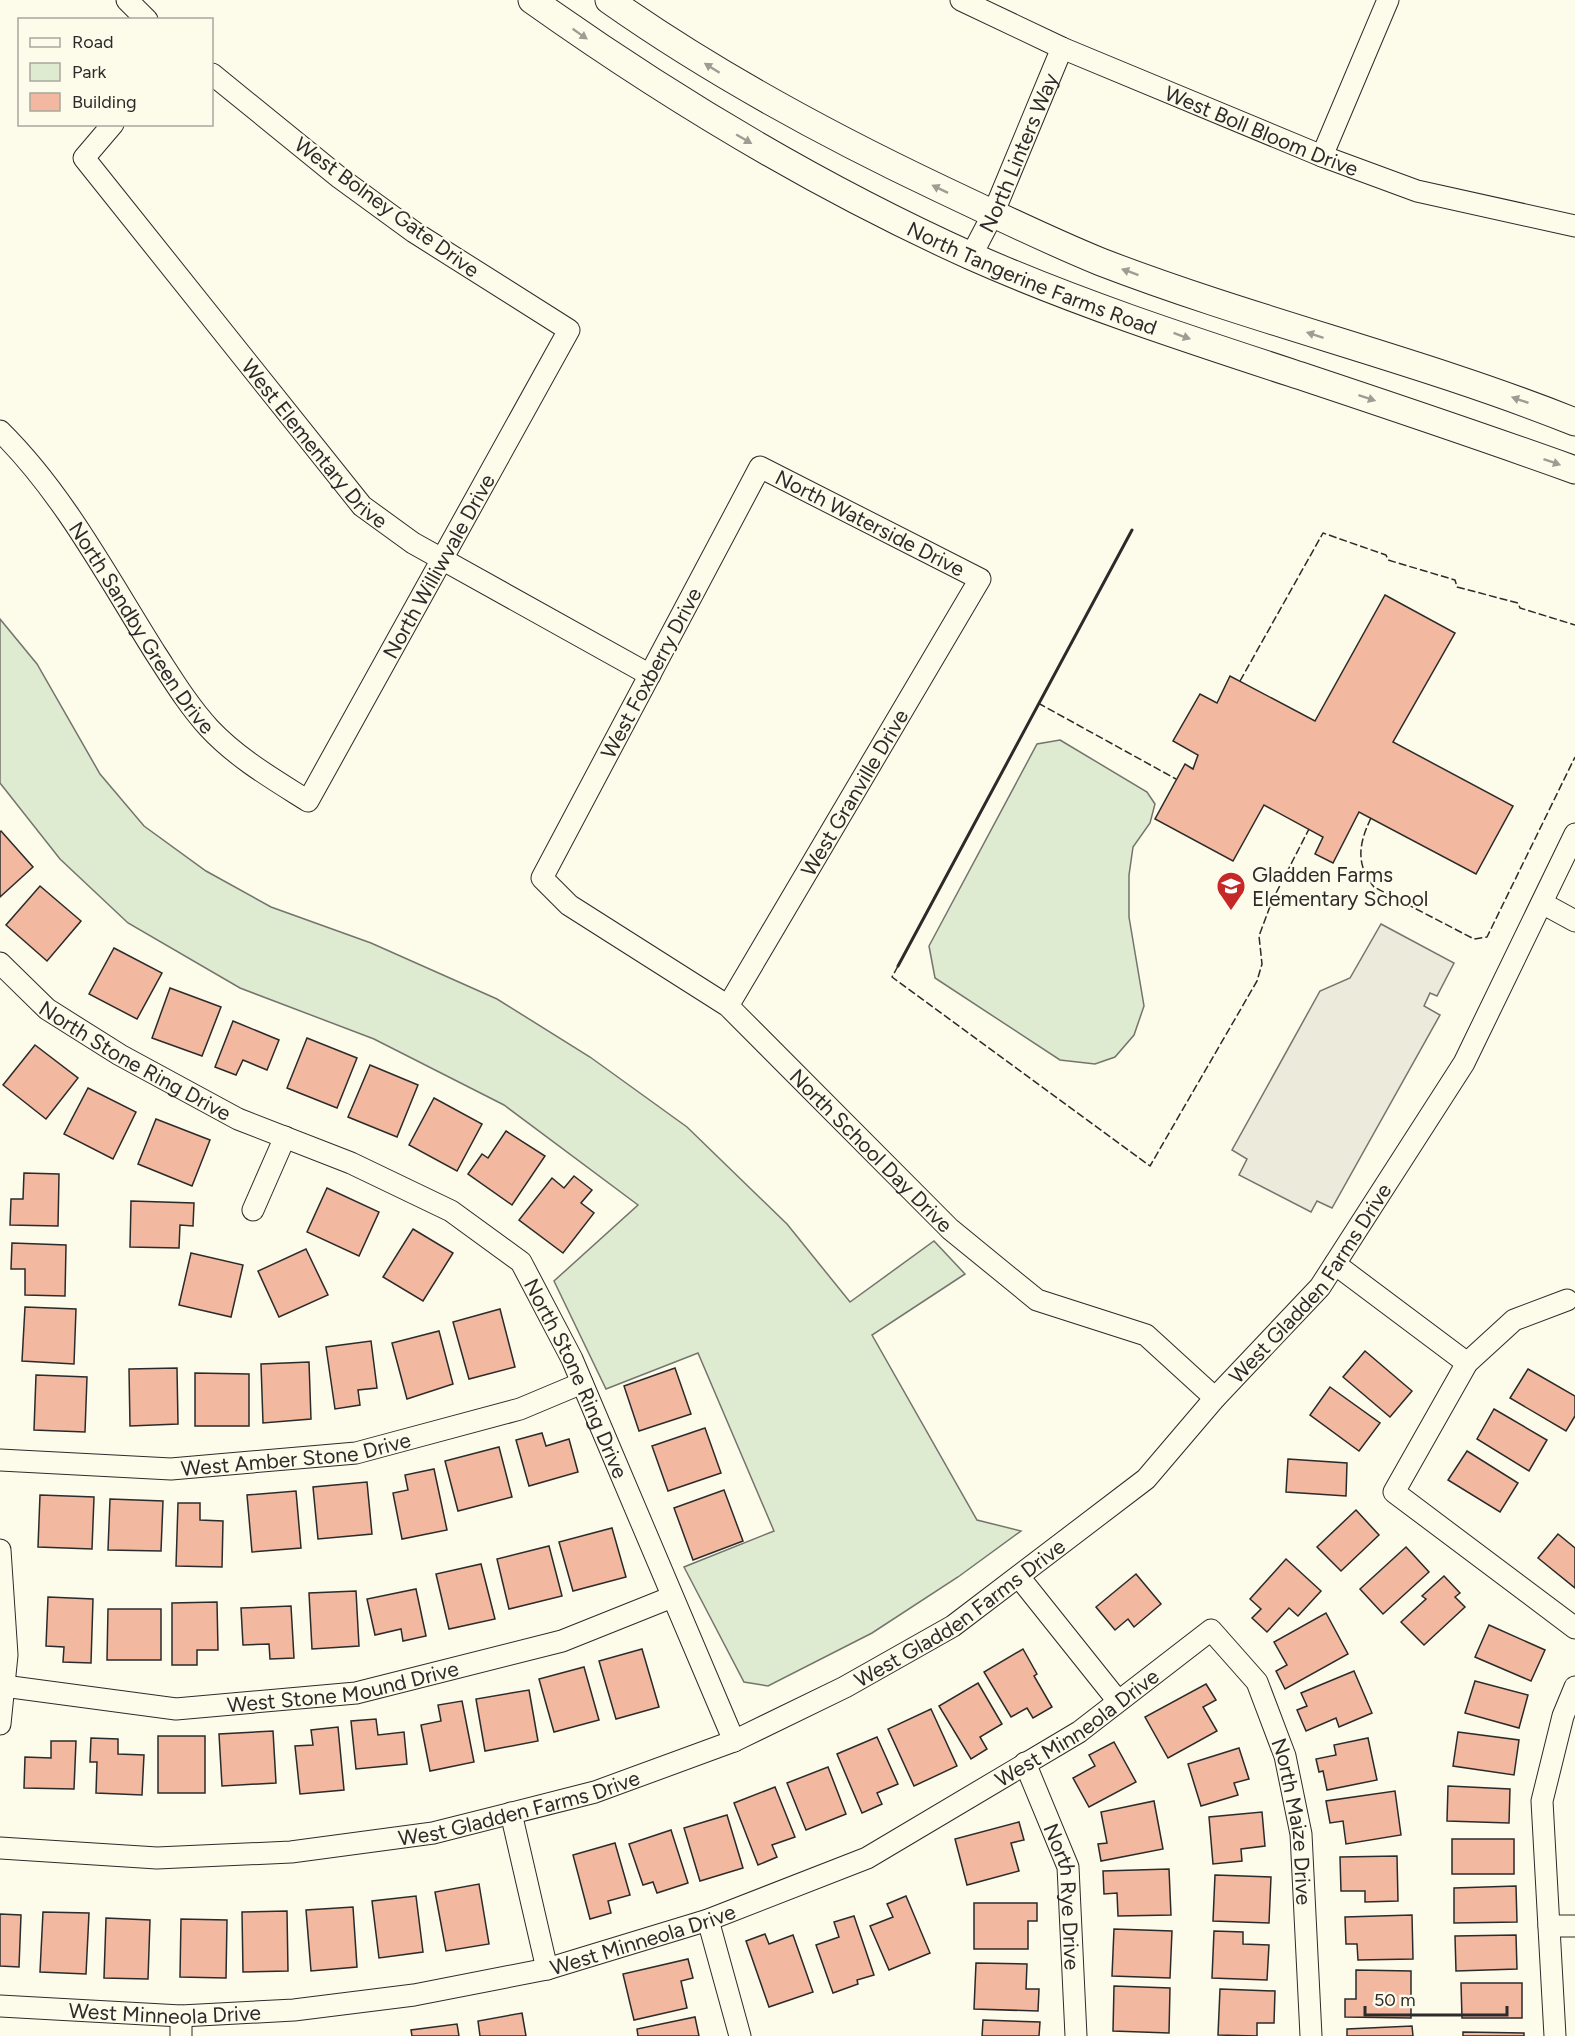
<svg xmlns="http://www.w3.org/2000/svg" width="1575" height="2036" font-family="Figtree,sans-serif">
	<rect width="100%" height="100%" fill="#fdfbea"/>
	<g fill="#deebd1" stroke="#74746e" stroke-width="1.5">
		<path d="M0 619 37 664 100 774 144 826 206 871 271 907 371 943 497 999 590 1057 687 1127 787 1224 850 1302 934 1241 965 1274 872 1335 977 1520 1021 1531 958 1577 872 1633 768 1686 744 1682 684 1567 774 1531 698 1353 606 1389 554 1281 638 1205 504 1105 374 1039 240 988 128 923 60 859 0 783Z"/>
		<path d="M1060 740 1147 792 1155 804 1150 823 1133 847 1129 875V917L1144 1006 1134 1035 1115 1057 1095 1064 1060 1060 935 978 929 946 1037 744Z"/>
	</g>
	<path fill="#eceadb" stroke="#74746e" stroke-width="1.5" d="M1381 924 1454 963 1437 996 1430 993 1424 1006 1440 1015 1332 1208 1317 1201 1311 1212 1239 1175 1247 1159 1232 1150 1320 991 1350 978Z"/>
	<g fill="#f2b8a0" stroke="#2b2b2b" stroke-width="1.5">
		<path d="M1385 595 1455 633 1393 742 1513 806 1476 874 1359 812 1333 863 1315 854 1323 837 1264 805 1233 861 1155 819 1185 764 1193 769 1198 755 1173 741 1200 694 1217 703 1230 676 1315 721Z"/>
		<path d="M1 831 33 867 0 897V832Z"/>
		<path d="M40 886 81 921 47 961 6 925Z"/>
		<path d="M114 948 162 973 137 1019 89 994Z"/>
		<path d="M170 988 221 1007 202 1056 152 1038Z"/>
		<path d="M233 1021 279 1040 267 1070 243 1060 236 1075 215 1067Z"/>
		<path d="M307 1038 357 1058 337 1108 287 1088Z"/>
		<path d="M35 1045 78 1078 46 1119 3 1085Z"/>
		<path d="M370 1065 418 1085 397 1137 348 1117Z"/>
		<path d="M88 1088 136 1112 113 1159 64 1134Z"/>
		<path d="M434 1098 482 1124 457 1171 409 1145Z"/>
		<path d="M156 1119 210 1140 192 1186 138 1164Z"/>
		<path d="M506 1131 545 1156 512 1205 468 1174 482 1154 488 1158Z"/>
		<path d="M24 1173 59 1174 58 1226 10 1225 11 1199H23Z"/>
		<path d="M574 1176 592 1190 581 1203 594 1213 563 1253 519 1220 552 1178 564 1188Z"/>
		<path d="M327 1188 379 1212 359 1256 307 1232Z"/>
		<path d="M131 1201 194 1203 193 1226 180 1225 179 1248 130 1247Z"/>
		<path d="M413 1229 453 1253 423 1301 383 1277Z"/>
		<path d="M12 1243 66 1245 65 1296 25 1295V1269H11Z"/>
		<path d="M306 1249 328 1295 279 1317 258 1271Z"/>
		<path d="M191 1253 243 1265 231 1317 179 1305Z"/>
		<path d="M25 1307 76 1309 74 1364 22 1361Z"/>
		<path d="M500 1309 515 1367 469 1379 453 1322Z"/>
		<path d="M439 1331 453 1384 407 1399 392 1343Z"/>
		<path d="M371 1341 377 1388 358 1390 360 1405 335 1409 326 1347Z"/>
		<path d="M1365 1351 1412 1391 1390 1417 1343 1377Z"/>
		<path d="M309 1362 311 1419 263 1423 261 1364Z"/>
		<path d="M177 1368 178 1424 130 1426 129 1369Z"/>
		<path d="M675 1368 691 1414 639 1431 624 1386Z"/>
		<path d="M1528 1369 1575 1396V1416L1566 1431 1510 1398Z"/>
		<path d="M195 1373 249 1374V1426H195Z"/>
		<path d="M36 1375 87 1377 85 1432 34 1430Z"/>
		<path d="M1330 1387 1380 1423 1359 1451 1310 1415Z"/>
		<path d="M1494 1409 1547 1440 1529 1471 1477 1439Z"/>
		<path d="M705 1428 721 1473 668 1491 652 1446Z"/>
		<path d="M542 1433 546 1446 569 1439 578 1472 529 1486 516 1440Z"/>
		<path d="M499 1447 512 1497 458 1511 445 1461Z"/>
		<path d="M1467 1451 1518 1483 1500 1512 1448 1480Z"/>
		<path d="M1288 1459 1347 1463 1346 1496 1286 1492Z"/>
		<path d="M434 1469 447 1530 402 1539 393 1493 408 1490 405 1475Z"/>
		<path d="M367 1482 372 1534 318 1539 313 1487Z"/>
		<path d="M724 1490 743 1541 693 1560 674 1508Z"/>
		<path d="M296 1491 301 1548 252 1552 247 1495Z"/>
		<path d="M40 1495 94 1497 92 1549 38 1547Z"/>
		<path d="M110 1499 163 1501 161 1551 108 1550Z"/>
		<path d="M178 1503H200V1520L223 1521 222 1567 176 1566Z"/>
		<path d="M1356 1510 1379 1535 1341 1571 1317 1547Z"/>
		<path d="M612 1528 626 1577 573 1591 559 1542Z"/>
		<path d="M1558 1534 1575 1548V1588L1538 1558Z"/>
		<path d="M549 1546 562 1596 509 1609 497 1559Z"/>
		<path d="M1406 1547 1429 1572 1383 1614 1360 1589Z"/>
		<path d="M1286 1559 1321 1591 1298 1616 1289 1608 1267 1632 1252 1618 1261 1609 1250 1599Z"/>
		<path d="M481 1564 495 1619 449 1629 436 1574Z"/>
		<path d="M1136 1574 1161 1604 1134 1627 1128 1619 1115 1630 1096 1607Z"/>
		<path d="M1444 1576 1460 1593 1455 1597 1465 1607 1424 1645 1401 1622 1426 1599 1422 1596Z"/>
		<path d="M416 1589 426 1636 403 1641 401 1629 375 1635 367 1599Z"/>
		<path d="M356 1591 359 1646 312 1649 309 1593Z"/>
		<path d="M48 1597 93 1599 91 1663 63 1662 64 1647 46 1646Z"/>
		<path d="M217 1602 218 1650H197V1665H172V1603Z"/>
		<path d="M291 1606 294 1658 270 1659 269 1644 243 1645 241 1608Z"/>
		<path d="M108 1609H161V1660H107Z"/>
		<path d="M1326 1613 1348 1654 1285 1689 1276 1671 1287 1665 1274 1642Z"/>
		<path d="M1489 1625 1545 1650 1531 1681 1475 1657Z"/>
		<path d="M642 1649 659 1707 616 1719 599 1661Z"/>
		<path d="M1023 1649 1037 1674 1034 1676 1052 1707 1033 1718 1027 1708 1011 1717 984 1672Z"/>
		<path d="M584 1667 599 1720 554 1732 539 1679Z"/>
		<path d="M1354 1671 1372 1713 1339 1727 1336 1718 1306 1731 1297 1710 1307 1706 1301 1693Z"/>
		<path d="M1475 1681 1528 1695 1519 1728 1465 1713Z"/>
		<path d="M978 1683 1002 1724 980 1737 987 1749 971 1759 939 1706Z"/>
		<path d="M1206 1684 1216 1700 1203 1707 1217 1731 1168 1758 1145 1717Z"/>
		<path d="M529 1690 538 1741 485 1751 476 1699Z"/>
		<path d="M462 1701 474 1762 430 1771 421 1725 441 1721 438 1705Z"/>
		<path d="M931 1709 957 1766 914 1786 888 1729Z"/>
		<path d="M376 1719 378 1735 404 1732 407 1764 356 1769 351 1721Z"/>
		<path d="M338 1727 344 1790 300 1794 295 1746 313 1745 311 1730Z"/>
		<path d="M273 1731 276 1783 222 1786 219 1734Z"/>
		<path d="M1458 1732 1519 1740 1514 1775 1453 1766Z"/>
		<rect x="158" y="1736" width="47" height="57"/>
		<path d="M877 1737 898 1784 877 1793 882 1804 862 1813 837 1754Z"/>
		<path d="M91 1738 118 1739V1754L144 1755 142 1795 96 1793 97 1762H90Z"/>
		<path d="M1368 1738 1377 1780 1327 1790 1323 1771 1319 1772 1316 1759 1336 1755 1334 1745Z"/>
		<path d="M51 1741H76L74 1789 24 1788 25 1757 51 1758Z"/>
		<path d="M1114 1742 1136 1782 1089 1807 1073 1778 1095 1766 1089 1755Z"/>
		<path d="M1239 1748 1249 1779 1234 1783 1238 1795 1201 1806 1188 1764Z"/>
		<path d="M828 1767 846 1814 806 1830 787 1783Z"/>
		<path d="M1448 1786 1510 1789 1509 1823 1447 1821Z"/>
		<path d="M775 1787 795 1837 772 1845 777 1857 758 1865 734 1803Z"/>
		<path d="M1395 1791 1401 1835 1346 1844 1343 1821 1330 1823 1326 1801Z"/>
		<path d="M1154 1801 1163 1849 1101 1861 1098 1844 1107 1843 1101 1812Z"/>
		<path d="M1262 1812 1265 1846 1241 1849 1242 1861 1213 1864 1209 1817Z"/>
		<path d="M727 1815 743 1868 700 1881 684 1828Z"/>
		<path d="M1019 1822 1024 1840 1011 1843 1019 1871 967 1885 955 1839Z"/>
		<path d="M671 1830 688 1883 657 1893 653 1882 643 1885 629 1844Z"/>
		<rect x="1452" y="1839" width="62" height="35"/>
		<path d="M615 1843 630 1895 608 1901 611 1913 590 1919 573 1855Z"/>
		<path d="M1397 1856 1398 1901 1365 1902V1891H1341L1340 1857Z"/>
		<path d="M1169 1869 1171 1915 1118 1916 1117 1893 1104 1894 1103 1871Z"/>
		<path d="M1215 1875 1271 1877 1269 1923 1213 1921Z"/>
		<path d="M479 1884 489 1944 446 1951 435 1892Z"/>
		<path d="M1516 1886 1517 1922 1454 1923V1888Z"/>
		<path d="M416 1896 423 1952 379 1958 372 1901Z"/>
		<path d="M906 1896 930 1953 889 1970 870 1926 893 1917 887 1904Z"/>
		<path d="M974 1903H1037V1921H1028V1949H974Z"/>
		<path d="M353 1907 357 1967 311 1971 306 1910Z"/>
		<path d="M287 1911 288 1971 243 1972 242 1912Z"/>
		<path d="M43 1912 89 1913 86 1974 40 1972Z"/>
		<path d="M0 1914 21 1915 19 1967 0 1966Z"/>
		<path d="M1412 1915 1413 1959 1358 1960 1357 1944H1346L1345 1917Z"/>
		<path d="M854 1916 874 1975 857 1980 858 1984 833 1993 816 1945 839 1937 834 1922Z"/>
		<path d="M106 1918 150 1920 148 1979 104 1978Z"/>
		<path d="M181 1919 227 1920 226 1978 180 1977Z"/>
		<path d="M1114 1929 1172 1931 1170 1978 1112 1976Z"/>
		<path d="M1214 1931 1243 1932V1944L1269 1945 1267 1980 1212 1978Z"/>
		<path d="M765 1934 769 1944 793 1935 813 1992 769 2007 746 1941Z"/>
		<path d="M1516 1935 1517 1969 1456 1971 1455 1936Z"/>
		<path d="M688 1959 693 1978 681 1981 687 2008 634 2020 623 1974Z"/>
		<path d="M976 1963 1027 1964 1026 1989H1039L1038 2011 974 2009Z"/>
		<path d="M1356 1970 1411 1971V2018L1345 2017V1999H1356Z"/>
		<path d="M1461 1983H1522V2018H1462Z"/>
		<path d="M1114 1986 1170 1988 1169 2033 1113 2031Z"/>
		<path d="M1220 1989 1275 1991 1274 2023H1257V2036L1218 2035Z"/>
		<path d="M522 2013 526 2036H480L478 2021Z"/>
		<path d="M695 2017 699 2036H638L637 2029Z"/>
		<path d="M983 2020 1040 2022 1039 2036H982Z"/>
		<path d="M457 2024 459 2036H412L411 2030Z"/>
		<path d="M1412 2026 1413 2036H1347V2029Z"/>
		<path d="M1463 2032 1524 2033V2036H1463Z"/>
	</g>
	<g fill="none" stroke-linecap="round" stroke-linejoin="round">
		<g stroke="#2b2b2b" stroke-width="23">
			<g id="minor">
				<path d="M127 0 147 20"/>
				<path id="s1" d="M961 0 1062 48 1322 156 1417 191 1575 226"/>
				<path id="s2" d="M113 124 84 158 362 506 413 543 650 675"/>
				<path d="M1322 156 1388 0"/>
				<path id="s3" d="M971 256 993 214 1062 48"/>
				<path id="s4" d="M0 431C64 494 108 578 156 654 173 680 188 705 209 728 237 758 273 779 308 801L569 330 414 232 340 178 212 74"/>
				<path d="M1542 903 1575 921"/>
				<path id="s5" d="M0 963 47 1009 120 1055 238 1119 351 1163 451 1211 521 1262 572 1359 734 1741"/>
				<path id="s6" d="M728 1006 980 579 760 467 542 878 569 905 728 1006 950 1229 1037 1300 1146 1335 1215 1398"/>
				<path d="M253 1210 285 1137"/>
				<path d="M1335 1264 1467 1363"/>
				<path d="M1567 1300 1514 1320 1467 1363 1394 1492 1575 1628"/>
				<path id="s7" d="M0 1460 171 1469 356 1453 520 1409 582 1383"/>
				<path d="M0 1550 7 1655 0 1724"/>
				<path d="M1019 1577 1118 1701"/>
				<path id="s8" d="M4 1686 176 1709 356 1693 562 1641 672 1597"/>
				<path id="s9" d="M1025 1763 1068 1867 1076 2036"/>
				<path d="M511 1813 547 1969"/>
				<path id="s10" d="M0 1848 157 1858 291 1852 433 1833 595 1792 734 1741 845 1687 953 1626 1146 1479 1215 1398 1320 1287 1464 1063 1575 834"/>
				<path d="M708 1920 740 2036"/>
				<path d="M1549 1926H1575"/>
				<path id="s11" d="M0 2006 181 2016 294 2010 414 1995 547 1969 708 1920 867 1858 1079 1732 1211 1630 1257 1682 1285 1756 1301 1834 1311 2036"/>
				<path d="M181 2036V2016"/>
				<path d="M1555 2036 1542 1801 1563 1716 1575 1687"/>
			</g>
		</g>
		<g stroke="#2b2b2b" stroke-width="29">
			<g id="major">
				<path id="s12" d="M532 0C670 98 816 186 971 256 1079 304 1194 341 1307 378 1397 408 1486 438 1575 470"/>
				<path d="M609 0C714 74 825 134 941 189 994 214 1047 240 1101 262 1257 322 1420 360 1575 422"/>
			</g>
		</g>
		<use href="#minor" stroke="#fdfbea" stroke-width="21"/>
		<use href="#major" stroke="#fdfbea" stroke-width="27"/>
		<g stroke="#2b2b2b" stroke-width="1.5" stroke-dasharray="8 3" stroke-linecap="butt">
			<path d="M1240 681 1323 533 1386 555 1388 560 1455 580 1457 587 1518 603 1520 608 1575 625"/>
			<path d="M1038 703 1176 779"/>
			<path d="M1371 818C1359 843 1355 864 1374 887L1474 939 1487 937 1575 757"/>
			<path d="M898 966 892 977 1150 1166 1257 981 1262 964 1259 936 1272 901 1309 829"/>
		</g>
		<path stroke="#2b2b2b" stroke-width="3" d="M898 966 1132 530"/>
	</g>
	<defs><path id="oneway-solid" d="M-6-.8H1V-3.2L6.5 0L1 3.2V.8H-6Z" transform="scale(1.5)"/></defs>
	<g fill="#9e9d94">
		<use href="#oneway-solid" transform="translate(580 34) rotate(35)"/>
		<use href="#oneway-solid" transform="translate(712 68) rotate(-148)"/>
		<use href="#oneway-solid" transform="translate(744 139) rotate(30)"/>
		<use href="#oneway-solid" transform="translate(940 189) rotate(-154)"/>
		<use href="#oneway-solid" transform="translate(1130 272) rotate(-160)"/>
		<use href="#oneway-solid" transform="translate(1315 335) rotate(-162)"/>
		<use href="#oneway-solid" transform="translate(1182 336) rotate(20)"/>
		<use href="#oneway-solid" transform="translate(1367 398) rotate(18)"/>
		<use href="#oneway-solid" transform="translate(1520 400) rotate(-161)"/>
		<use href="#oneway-solid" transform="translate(1552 462) rotate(19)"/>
	</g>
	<defs>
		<g id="school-pin" transform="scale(1.5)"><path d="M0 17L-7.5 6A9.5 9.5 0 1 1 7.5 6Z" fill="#c62828" stroke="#fdfbea"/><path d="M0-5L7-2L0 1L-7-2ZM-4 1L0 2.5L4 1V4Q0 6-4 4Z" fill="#fff"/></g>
	</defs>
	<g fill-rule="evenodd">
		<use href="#school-pin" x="1231" y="886"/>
	</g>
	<g text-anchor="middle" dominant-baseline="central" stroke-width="4.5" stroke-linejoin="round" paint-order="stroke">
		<g font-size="21" fill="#2b2b2b" stroke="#fdfbea">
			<text stroke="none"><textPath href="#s1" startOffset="328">West Boll Bloom Drive</textPath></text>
			<text stroke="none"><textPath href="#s3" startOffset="114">North Linters Way</textPath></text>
			<text transform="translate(387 207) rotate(36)">West Bolney Gate Drive</text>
			<text stroke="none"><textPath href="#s12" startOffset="574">North Tangerine Farms Road</textPath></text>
			<text stroke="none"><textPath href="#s2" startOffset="412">West Elementary Drive</textPath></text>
			<text transform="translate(870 523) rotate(27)">North Waterside Drive</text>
			<text stroke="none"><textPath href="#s4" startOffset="756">North Williwvale Drive</textPath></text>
			<text stroke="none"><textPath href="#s4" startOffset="243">North Sandby Green Drive</textPath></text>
			<text transform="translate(651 673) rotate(-62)">West Foxberry Drive</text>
			<text stroke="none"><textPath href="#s6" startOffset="248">West Granville Drive</textPath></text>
			<text stroke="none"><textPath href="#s5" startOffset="168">North Stone Ring Drive</textPath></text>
			<text stroke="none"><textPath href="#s6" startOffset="1638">North School Day Drive</textPath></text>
			<text stroke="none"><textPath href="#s10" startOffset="1496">West Gladden Farms Drive</textPath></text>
			<text stroke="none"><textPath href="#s5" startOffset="734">North Stone Ring Drive</textPath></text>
			<text stroke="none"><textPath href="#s7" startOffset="297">West Amber Stone Drive</textPath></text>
			<text stroke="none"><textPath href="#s10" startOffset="1010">West Gladden Farms Drive</textPath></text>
			<text stroke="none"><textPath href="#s8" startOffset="342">West Stone Mound Drive</textPath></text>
			<text stroke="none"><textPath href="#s11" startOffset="1137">West Minneola Drive</textPath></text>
			<text stroke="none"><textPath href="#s10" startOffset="524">West Gladden Farms Drive</textPath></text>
			<text stroke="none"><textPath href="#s11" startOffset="1518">North Maize Drive</textPath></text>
			<text stroke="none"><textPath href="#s9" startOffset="141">North Rye Drive</textPath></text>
			<text stroke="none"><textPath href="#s11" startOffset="651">West Minneola Drive</textPath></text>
			<text stroke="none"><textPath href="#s11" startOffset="165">West Minneola Drive</textPath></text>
		</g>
		<g font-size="21" fill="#2b2b2b" stroke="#fdfbea" text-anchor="start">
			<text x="1252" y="874">Gladden Farms<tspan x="1252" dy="24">Elementary School</tspan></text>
		</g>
	</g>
	<rect x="18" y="18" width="195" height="108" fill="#fdfbea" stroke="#a9a89e" stroke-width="1.5"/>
	<rect x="30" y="38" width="30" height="9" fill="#fdfbea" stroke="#a9a89e" stroke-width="1.5"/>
	<text x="72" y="48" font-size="18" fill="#2b2b2b">Road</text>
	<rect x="30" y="63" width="30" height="18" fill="#deebd1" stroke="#a9a89e" stroke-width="1.5"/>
	<text x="72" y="78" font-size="18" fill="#2b2b2b">Park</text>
	<rect x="30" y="93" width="30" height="18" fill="#f2b8a0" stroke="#a9a89e" stroke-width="1.5"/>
	<text x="72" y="108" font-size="18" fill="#2b2b2b">Building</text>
	<path d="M1365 2006v9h142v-9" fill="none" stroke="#2b2b2b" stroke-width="3"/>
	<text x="1374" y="2006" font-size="18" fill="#2b2b2b" stroke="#fdfbea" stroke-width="4.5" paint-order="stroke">50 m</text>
</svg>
